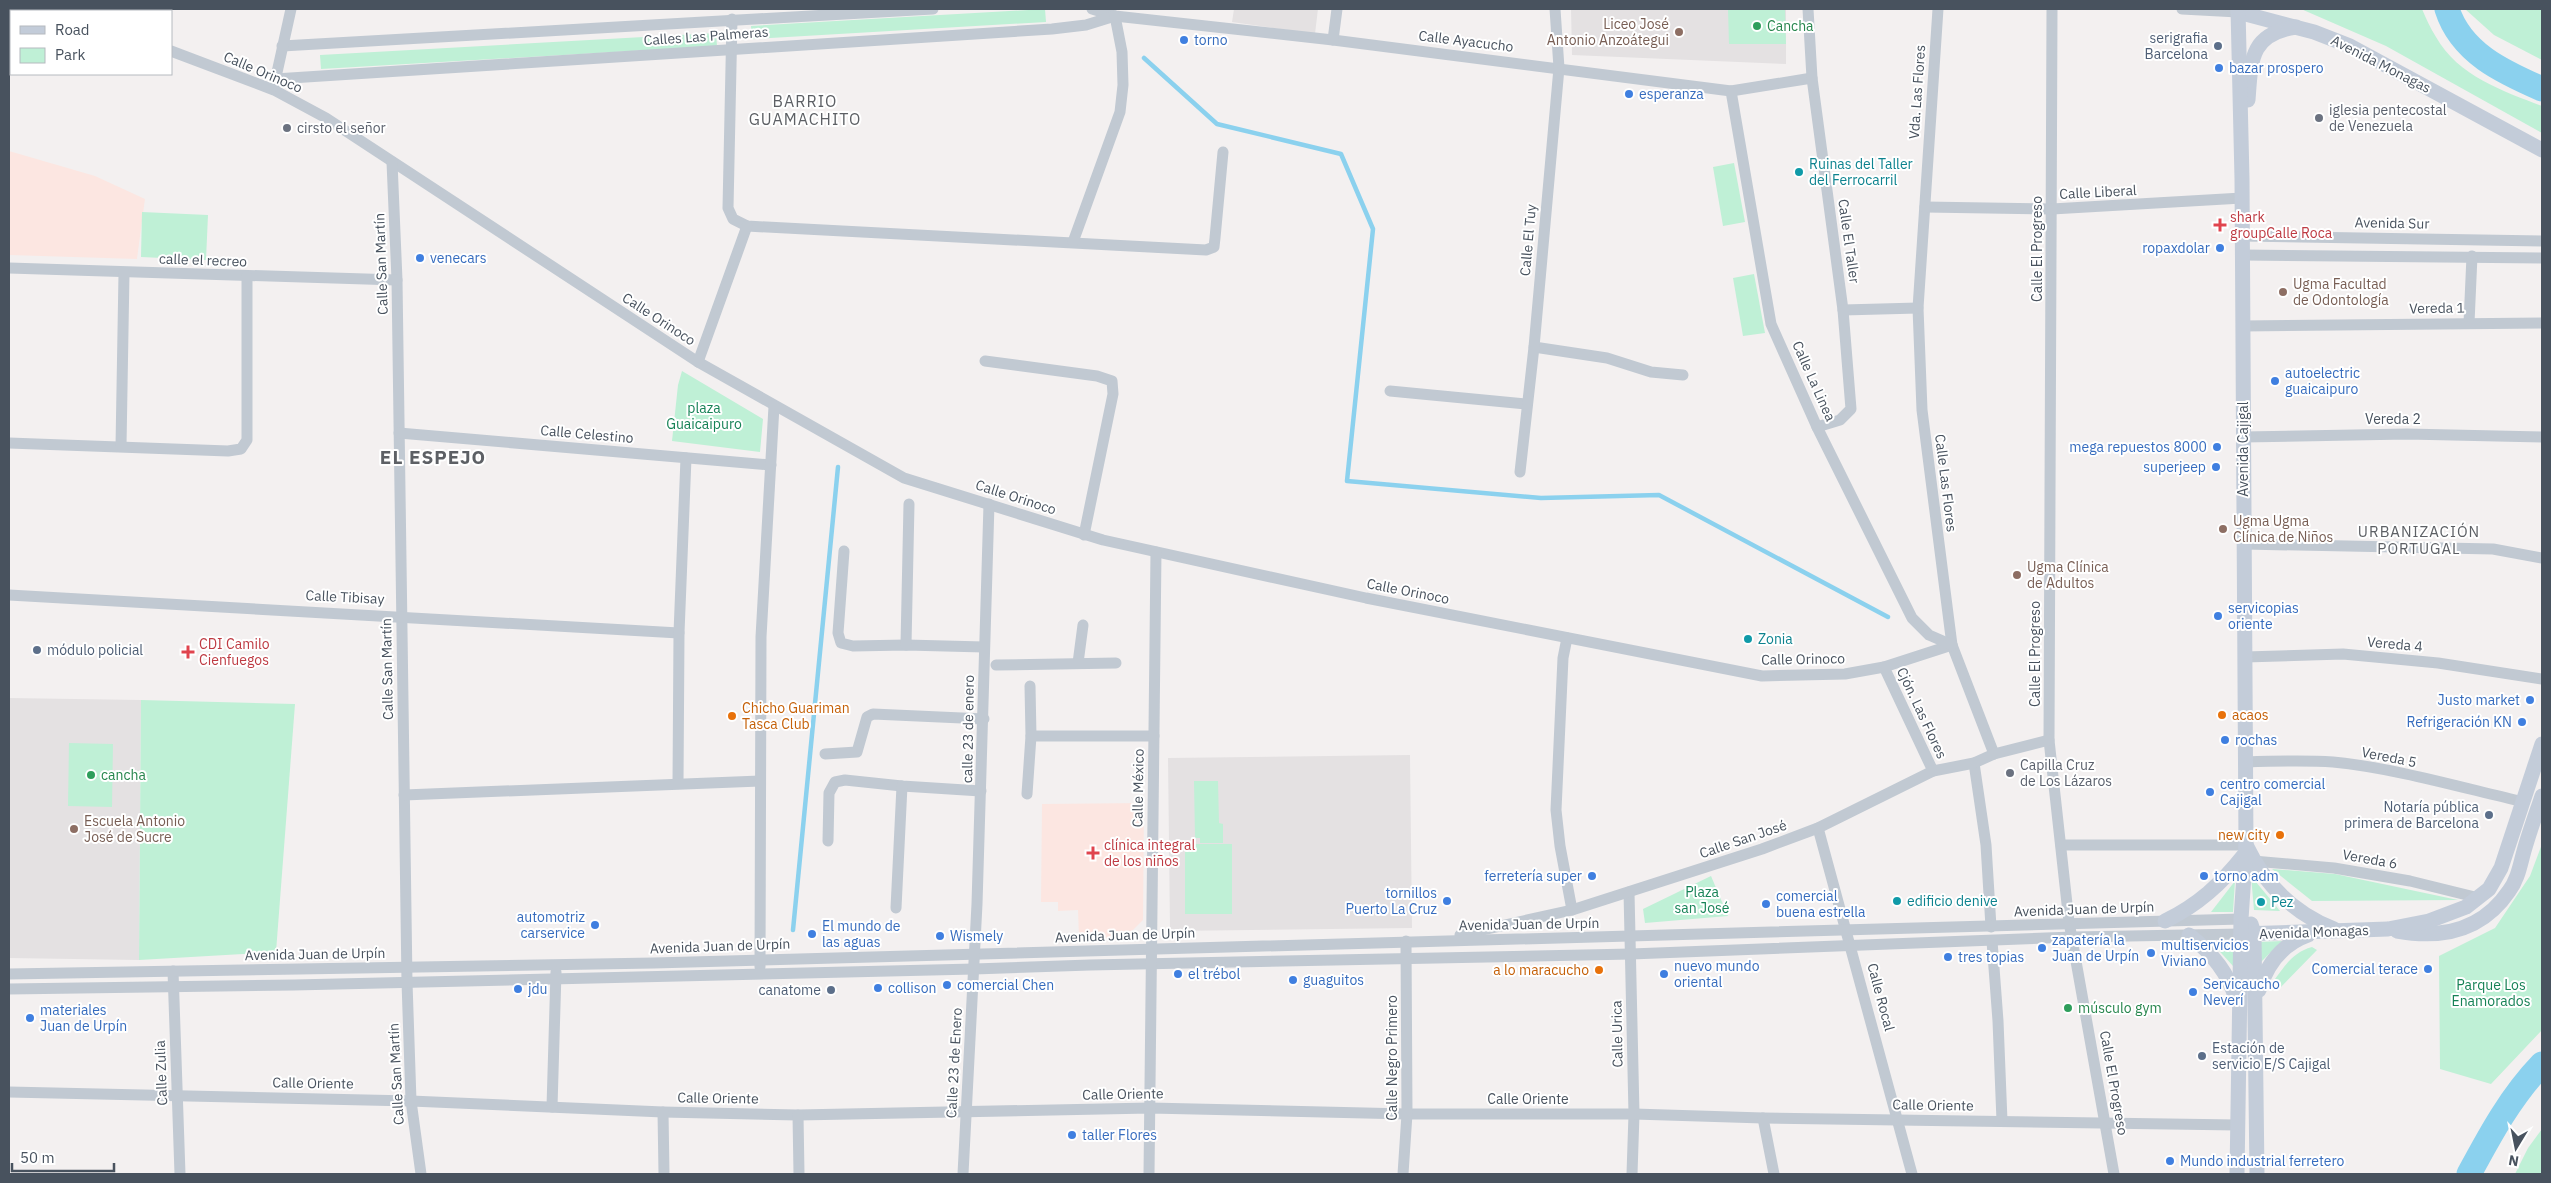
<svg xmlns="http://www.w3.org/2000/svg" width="2551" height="1183" font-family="'IBM Plex Sans',sans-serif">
	<rect width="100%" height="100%" fill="#f3f0f0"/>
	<g fill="#e4e1e2">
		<path d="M1234 9H1318L1315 34 1232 22Z"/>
		<path d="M1571 9H1786V64L1572 55Z"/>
		<path d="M9 698 141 700 139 960 9 958Z"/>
		<path d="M1410 755 1412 928 1170 931 1168 758Z"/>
	</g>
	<g fill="#fce6e1">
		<path d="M9 151 95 176 145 199 137 259 9 255Z"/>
		<path d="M1144 803 1143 920 1124 939 1079 937 1078 910 1058 911V902H1041L1042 804Z"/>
	</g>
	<g fill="#bff0d6">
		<path d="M1045 9 1046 22 752 39 751 26Z"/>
		<path d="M1728 9H1785L1786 44H1729Z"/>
		<path d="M2301 9H2422C2426 18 2430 28 2436 37 2458 76 2503 91 2542 106V133L2386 46Z"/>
		<path d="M2465 9H2542V60L2494 35Z"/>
		<path d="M716 33 717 46 321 69 320 55Z"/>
		<path d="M1734 163 1745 222 1723 226 1713 167Z"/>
		<path d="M142 212 208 215 206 260 141 257Z"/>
		<path d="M1754 274 1765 333 1743 336 1733 278Z"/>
		<path d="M682 371 763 419 760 452 672 441 678 385Z"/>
		<path d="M141 700 295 704 276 952 139 960Z"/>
		<path d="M69 743 113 744 112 807 68 806Z"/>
		<path d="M1194 781H1218L1219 823 1223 824V843H1200V838H1195Z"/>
		<rect x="1185" y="844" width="47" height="70"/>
		<path d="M2542 844V1030L2491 1084 2440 1069 2439 956 2495 928 2530 876Z"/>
		<path d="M2272 869 2335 874 2458 900 2312 901Z"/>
		<path d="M1711 876 1728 916 1645 923 1643 909Z"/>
		<path d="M2251 876 2280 911 2254 910Z"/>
		<path d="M2235 881 2233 912H2211Z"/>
		<path d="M2233 941V966L2212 943Z"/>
		<path d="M2282 941 2260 963 2258 942Z"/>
		<path d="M2312 947 2317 950 2277 991 2275 979C2286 964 2294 952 2312 947Z"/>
		<path d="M2542 1129V1174H2515L2528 1148Z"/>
	</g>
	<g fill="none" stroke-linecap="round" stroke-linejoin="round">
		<g stroke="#8bd1ee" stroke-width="4.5">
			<path d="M1144 58 1217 124 1341 154 1373 229 1347 481 1541 498 1659 495 1888 617"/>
			<path d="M793 930 838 467"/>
		</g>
		<g stroke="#8bd1ee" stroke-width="25">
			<path d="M2447 9C2461 53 2503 72 2542 89"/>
			<path d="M2469 1174C2490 1135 2511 1096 2542 1064"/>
		</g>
		<g stroke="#c1c9d2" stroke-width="11">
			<path d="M58 9 64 11"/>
			<path d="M1092 9 1115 16 1333 40 1731 91 1812 78"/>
			<path d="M1808 9 1812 78 1843 310 1851 409 1840 420 1817 427"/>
			<path d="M1938 9 1918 308 1922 410 1952 645 1994 754"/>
			<path d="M2052 9 2049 740 2069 922 2114 1174"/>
			<path d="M2182 9 2238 12"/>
			<path d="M732 19 728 208 733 219 747 226 1206 250 1214 247 1215 238 1223 152"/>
			<path d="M1333 40 1337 9"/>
			<path d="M282 46 933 9"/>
			<path d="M171 51 274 90 326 118 698 362 904 478 1103 540 1366 598 1762 676 1845 674 1884 667 1952 645"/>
			<path d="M275 79 1052 29 1086 25 1115 16"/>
			<path d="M274 86 291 9"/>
			<path d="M1731 91 1771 324 1817 427 1912 618 1929 635 1952 645"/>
			<path d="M392 162 397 280 407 982 411 1101 421 1174"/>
			<path d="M1925 207 2052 209 2242 198"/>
			<path d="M2242 236 2542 241"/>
			<path d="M1073 242 1120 112 1123 85 1122 52 1115 16"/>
			<path d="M2242 255 2542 258"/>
			<path d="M9 268 397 280"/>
			<path d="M1843 310 1918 308"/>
			<path d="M2469 323 2472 256"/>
			<path d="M2243 326 2542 323"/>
			<path d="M1534 347 1607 358 1651 372 1683 375"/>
			<path d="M985 361 1097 376 1112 381 1113 394 1084 535"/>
			<path d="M698 362 747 226"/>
			<path d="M1390 391 1526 404"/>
			<path d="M399 433 771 465"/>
			<path d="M2243 437 2407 434 2542 437"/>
			<path d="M9 443 228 451 241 449 247 440V276"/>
			<path d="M121 446 124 273"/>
			<path d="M1520 472 1534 347 1559 68 1555 9"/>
			<path d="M2244 544 2493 549 2542 558"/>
			<path d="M844 551 838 633 841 643 853 646 906 645 984 647"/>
			<path d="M9 595 679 633"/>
			<path d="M1567 638 1563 658 1556 810 1560 846 1572 910"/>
			<path d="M906 645 909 504"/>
			<path d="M2245 657 2343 654 2438 663 2542 679"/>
			<path d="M1078 663 1083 625"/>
			<path d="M996 665 1116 663"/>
			<path d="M1884 667 1933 771"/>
			<path d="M1030 686 1031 736"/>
			<path d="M825 754 857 752 867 717 873 714 984 719"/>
			<path d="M2245 762C2275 761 2304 760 2333 762 2395 768 2463 788 2524 802"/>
			<path d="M1974 763 1986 845 1991 927"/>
			<path d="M678 783 679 633 686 458"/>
			<path d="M1027 794 1031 736H1154"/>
			<path d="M404 795 760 781"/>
			<path d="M1818 828 1912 1174"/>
			<path d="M828 841 829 793 835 782 845 780 902 786 981 791"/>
			<path d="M2061 845H2246"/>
			<path d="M2253 861 2334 868 2410 881 2479 898"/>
			<path d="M1629 892 1634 1114 1632 1174"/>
			<path d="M896 908 902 786"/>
			<path d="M1460 935 1572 910 1762 849 1818 828 1933 771 1974 763 1994 754 2049 740"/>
			<path d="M1992 941 1998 1021 2002 1121"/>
			<path d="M760 967 761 637 774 406"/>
			<path d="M173 971 180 1174"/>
			<path d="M9 974 654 963 2241 919"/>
			<path d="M9 989 294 985 974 969 1090 965 1631 954 2073 937 2241 934"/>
			<path d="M9 1092 411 1101 663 1112 798 1115 1150 1108 1407 1114H1634L1763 1118 2237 1125"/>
			<path d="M552 1107 556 972"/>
			<path d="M663 1112 664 1174"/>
			<path d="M798 1115 799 1174"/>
			<path d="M1763 1118 1774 1174"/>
			<path d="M963 1174 977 904 989 504"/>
			<path d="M1149 1174 1156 552"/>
			<path d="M1403 1174 1407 1114 1406 941"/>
		</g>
		<g stroke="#c3ccd9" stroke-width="15">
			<path d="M2238 12 2314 32 2350 46 2542 150"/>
			<path d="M2248 100C2251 60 2250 34 2296 27"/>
			<path d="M2246 845C2265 885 2293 913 2334 929"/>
			<path d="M2165 921C2198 905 2221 884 2244 855"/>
			<path d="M2251 924 2254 934 2257 1174"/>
			<path d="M2397 931C2441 939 2482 931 2509 891 2518 879 2520 865 2524 851 2529 833 2536 814 2542 796"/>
			<path d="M2241 934 2388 929 2429 921 2466 907 2489 889 2501 868 2542 744"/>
			<path d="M2189 935C2211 952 2228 972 2236 999"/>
			<path d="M2259 990C2267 964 2283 944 2308 935"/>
			<path d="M2237 1174 2241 919 2246 845 2242 179 2238 9"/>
		</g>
	</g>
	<g fill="#2e9e5b" stroke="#fff" stroke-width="2">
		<circle cx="1757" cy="26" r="5"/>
		<circle cx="91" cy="775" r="5"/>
		<circle cx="2068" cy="1008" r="5"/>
	</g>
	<g fill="#8d6e63" stroke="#fff" stroke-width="2">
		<circle cx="1679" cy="32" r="5"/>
		<circle cx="2283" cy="292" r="5"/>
		<circle cx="2223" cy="529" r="5"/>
		<circle cx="2017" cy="575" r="5"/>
		<circle cx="74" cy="829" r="5"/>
	</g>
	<g fill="#3f7fe0" stroke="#fff" stroke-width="2">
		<circle cx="1184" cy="40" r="5"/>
		<circle cx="2219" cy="68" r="5"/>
		<circle cx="1629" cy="94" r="5"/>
		<circle cx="2220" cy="248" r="5"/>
		<circle cx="420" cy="258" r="5"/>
		<circle cx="2275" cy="381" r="5"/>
		<circle cx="2217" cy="447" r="5"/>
		<circle cx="2216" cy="467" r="5"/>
		<circle cx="2218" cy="616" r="5"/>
		<circle cx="2530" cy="700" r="5"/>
		<circle cx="2522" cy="722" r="5"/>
		<circle cx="2225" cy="740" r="5"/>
		<circle cx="2210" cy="792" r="5"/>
		<circle cx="1592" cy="876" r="5"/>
		<circle cx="2204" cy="876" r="5"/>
		<circle cx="1447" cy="901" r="5"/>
		<circle cx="1766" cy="904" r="5"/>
		<circle cx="595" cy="925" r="5"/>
		<circle cx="812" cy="934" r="5"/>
		<circle cx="940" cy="936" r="5"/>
		<circle cx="2042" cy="948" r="5"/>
		<circle cx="2151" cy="953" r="5"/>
		<circle cx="1948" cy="957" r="5"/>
		<circle cx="2428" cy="969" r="5"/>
		<circle cx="1178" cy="974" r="5"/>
		<circle cx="1664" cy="974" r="5"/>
		<circle cx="1293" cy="980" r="5"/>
		<circle cx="947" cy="985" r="5"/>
		<circle cx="878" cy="988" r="5"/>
		<circle cx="518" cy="989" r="5"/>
		<circle cx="2193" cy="992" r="5"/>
		<circle cx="30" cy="1018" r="5"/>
		<circle cx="1072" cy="1135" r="5"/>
		<circle cx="2170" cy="1161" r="5"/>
	</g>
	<g fill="#5c6f8a" stroke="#fff" stroke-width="2">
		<circle cx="2218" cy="46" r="5"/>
		<circle cx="37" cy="650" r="5"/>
		<circle cx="2489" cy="815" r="5"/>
		<circle cx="831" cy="990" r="5"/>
		<circle cx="2202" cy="1056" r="5"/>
	</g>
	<g fill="#6b7280" stroke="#fff" stroke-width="2">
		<circle cx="2319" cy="118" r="5"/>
		<circle cx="287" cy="128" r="5"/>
		<circle cx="2010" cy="773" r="5"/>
	</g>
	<g fill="#0f9aa8" stroke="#fff" stroke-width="2">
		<circle cx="1799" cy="172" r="5"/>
		<circle cx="1748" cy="639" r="5"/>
		<circle cx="1897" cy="901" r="5"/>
		<circle cx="2261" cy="902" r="5"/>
	</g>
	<g fill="#e0444e" stroke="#fff" stroke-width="2">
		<path d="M2217.5 217.5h5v5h5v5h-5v5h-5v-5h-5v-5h5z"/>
		<path d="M185.5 644.5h5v5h5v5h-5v5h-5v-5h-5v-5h5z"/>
		<path d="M1090.5 845.5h5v5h5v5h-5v5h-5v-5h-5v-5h5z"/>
	</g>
	<g fill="#e8710a" stroke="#fff" stroke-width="2">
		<circle cx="2222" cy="715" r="5"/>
		<circle cx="732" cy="716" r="5"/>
		<circle cx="2280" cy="835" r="5"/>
		<circle cx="1599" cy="970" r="5"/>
	</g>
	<g text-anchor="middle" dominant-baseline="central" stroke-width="4" stroke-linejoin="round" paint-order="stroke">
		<g font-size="14" fill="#785e54" stroke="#fff" text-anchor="start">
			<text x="1669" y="24" text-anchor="end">Liceo José<tspan x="1669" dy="16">Antonio Anzoátegui</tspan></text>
			<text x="2293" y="284">Ugma Facultad<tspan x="2293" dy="16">de Odontología</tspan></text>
			<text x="2233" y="521">Ugma Ugma<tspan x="2233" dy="16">Clínica de Niños</tspan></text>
			<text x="2027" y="567">Ugma Clínica<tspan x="2027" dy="16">de Adultos</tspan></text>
			<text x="84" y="821">Escuela Antonio<tspan x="84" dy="16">José de Sucre</tspan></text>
		</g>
		<g font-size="14" fill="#27864d" stroke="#fff" text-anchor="start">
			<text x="1767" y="26">Cancha</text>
			<text x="101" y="775">cancha</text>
			<text x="2078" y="1008">músculo gym</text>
		</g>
		<g font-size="14" fill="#48525e" stroke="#fff">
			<text transform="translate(706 36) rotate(-4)">Calles Las Palmeras</text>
			<text transform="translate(1466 41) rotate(7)">Calle Ayacucho</text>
			<text transform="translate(2381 64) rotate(27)">Avenida Monagas</text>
			<text transform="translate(263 72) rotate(23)">Calle Orinoco</text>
			<text transform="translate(1917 92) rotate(-86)">Vda. Las Flores</text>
			<text transform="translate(2098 192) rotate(-3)">Calle Liberal</text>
			<text transform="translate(2392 223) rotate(1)">Avenida Sur</text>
			<text transform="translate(1528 240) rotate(-85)">Calle El Tuy</text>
			<text transform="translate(1849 241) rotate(82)">Calle El Taller</text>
			<text transform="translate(2037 249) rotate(-90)">Calle El Progreso</text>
			<text transform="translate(203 260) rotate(2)">calle el recreo</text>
			<text transform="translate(381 264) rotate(-92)">Calle San Martín</text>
			<text transform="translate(2437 308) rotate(-1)">Vereda 1</text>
			<text transform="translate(659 319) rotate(33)">Calle Orinoco</text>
			<text transform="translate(1814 381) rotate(66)">Calle La Linea</text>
			<text x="2393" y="419">Vereda 2</text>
			<text transform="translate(587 434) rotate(5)">Calle Celestino</text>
			<text transform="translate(2243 449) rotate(-90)">Avenida Cajigal</text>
			<text transform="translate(1946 483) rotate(83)">Calle Las Flores</text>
			<text transform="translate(1016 497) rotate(18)">Calle Orinoco</text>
			<text transform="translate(1408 591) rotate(11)">Calle Orinoco</text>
			<text transform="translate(345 597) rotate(3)">Calle Tibisay</text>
			<text transform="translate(2395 644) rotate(5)">Vereda 4</text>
			<text transform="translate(2035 654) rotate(-90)">Calle El Progreso</text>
			<text transform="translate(1803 659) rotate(-1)">Calle Orinoco</text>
			<text transform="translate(387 669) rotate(-91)">Calle San Martín</text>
			<text transform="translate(1922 713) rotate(65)">Cjón. Las Flores</text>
			<text transform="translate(968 729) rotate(-89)">calle 23 de enero</text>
			<text transform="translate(2389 757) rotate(11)">Vereda 5</text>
			<text transform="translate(1138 788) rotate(-89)">Calle México</text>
			<text transform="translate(1743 839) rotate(-19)">Calle San José</text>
			<text transform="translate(2370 859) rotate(10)">Vereda 6</text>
			<text transform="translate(2084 909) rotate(-2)">Avenida Juan de Urpín</text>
			<text transform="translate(1529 924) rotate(-1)">Avenida Juan de Urpín</text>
			<text transform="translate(2314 932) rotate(-2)">Avenida Monagas</text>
			<text transform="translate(1125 935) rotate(-2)">Avenida Juan de Urpín</text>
			<text transform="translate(720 946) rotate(-2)">Avenida Juan de Urpín</text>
			<text transform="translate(315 954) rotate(-1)">Avenida Juan de Urpín</text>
			<text transform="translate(1881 997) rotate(75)">Calle Rocal</text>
			<text transform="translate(1617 1034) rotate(-91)">Calle Urica</text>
			<text transform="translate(1392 1058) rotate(-90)">Calle Negro Primero</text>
			<text transform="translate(954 1063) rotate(-87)">Calle 23 de Enero</text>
			<text transform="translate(161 1073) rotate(-92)">Calle Zulia</text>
			<text transform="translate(396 1074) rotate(-93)">Calle San Martín</text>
			<text transform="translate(313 1083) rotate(1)">Calle Oriente</text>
			<text transform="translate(2114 1083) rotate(80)">Calle El Progreso</text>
			<text transform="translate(1123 1094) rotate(-1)">Calle Oriente</text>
			<text transform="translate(718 1098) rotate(1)">Calle Oriente</text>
			<text x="1528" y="1099">Calle Oriente</text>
			<text transform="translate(1933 1105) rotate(1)">Calle Oriente</text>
		</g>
		<g font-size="14" fill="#4e5e75" stroke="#fff" text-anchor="end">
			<text x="2208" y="38">serigrafia<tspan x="2208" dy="16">Barcelona</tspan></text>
			<text x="47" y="650" text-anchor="start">módulo policial</text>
			<text x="2479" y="807">Notaría pública<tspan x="2479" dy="16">primera de Barcelona</tspan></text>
			<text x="821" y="990">canatome</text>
			<text x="2212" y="1048" text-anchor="start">Estación de<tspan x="2212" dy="16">servicio E/S Cajigal</tspan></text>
		</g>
		<g font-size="14" fill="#366cbe" stroke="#fff" text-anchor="start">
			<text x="1194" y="40">torno</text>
			<text x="2229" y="68">bazar prospero</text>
			<text x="1639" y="94">esperanza</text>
			<text x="2210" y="248" text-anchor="end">ropaxdolar</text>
			<text x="430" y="258">venecars</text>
			<text x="2285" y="373">autoelectric<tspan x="2285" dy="16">guaicaipuro</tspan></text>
			<text x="2207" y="447" text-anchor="end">mega repuestos 8000</text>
			<text x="2206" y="467" text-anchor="end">superjeep</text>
			<text x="2228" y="608">servicopias<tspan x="2228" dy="16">oriente</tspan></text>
			<text x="2520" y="700" text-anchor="end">Justo market</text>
			<text x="2512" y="722" text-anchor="end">Refrigeración KN</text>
			<text x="2235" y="740">rochas</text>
			<text x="2220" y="784">centro comercial<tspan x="2220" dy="16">Cajigal</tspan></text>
			<text x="1582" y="876" text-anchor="end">ferretería super</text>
			<text x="2214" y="876">torno adm</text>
			<text x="1437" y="893" text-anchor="end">tornillos<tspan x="1437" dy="16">Puerto La Cruz</tspan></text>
			<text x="1776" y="896">comercial<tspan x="1776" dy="16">buena estrella</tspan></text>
			<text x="585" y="917" text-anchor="end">automotriz<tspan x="585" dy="16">carservice</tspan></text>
			<text x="822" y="926">El mundo de<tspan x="822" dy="16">las aguas</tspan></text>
			<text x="950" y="936">Wismely</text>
			<text x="2052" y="940">zapatería la<tspan x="2052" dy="16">Juan de Urpín</tspan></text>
			<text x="2161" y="945">multiservicios<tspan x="2161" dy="16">Viviano</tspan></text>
			<text x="1958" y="957">tres topias</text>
			<text x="1674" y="966">nuevo mundo<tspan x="1674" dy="16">oriental</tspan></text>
			<text x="2418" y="969" text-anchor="end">Comercial terace</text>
			<text x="1188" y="974">el trébol</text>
			<text x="1303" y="980">guaguitos</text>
			<text x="2203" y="984">Servicaucho<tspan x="2203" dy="16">Neverí</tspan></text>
			<text x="957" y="985">comercial Chen</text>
			<text x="888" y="988">collison</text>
			<text x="528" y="989">jdu</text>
			<text x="40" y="1010">materiales<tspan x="40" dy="16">Juan de Urpín</tspan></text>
			<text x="1082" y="1135">taller Flores</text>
			<text x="2180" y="1161">Mundo industrial ferretero</text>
		</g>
		<g font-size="14" fill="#5b616d" stroke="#fff" text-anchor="start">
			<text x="2329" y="110">iglesia pentecostal<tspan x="2329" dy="16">de Venezuela</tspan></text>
			<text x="297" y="128">cirsto el señor</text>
			<text x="2020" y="765">Capilla Cruz<tspan x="2020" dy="16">de Los Lázaros</tspan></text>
		</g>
		<g font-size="14" fill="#0d838f" stroke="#fff" text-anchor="start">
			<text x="1809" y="164">Ruinas del Taller<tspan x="1809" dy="16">del Ferrocarril</tspan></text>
			<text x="1758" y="639">Zonia</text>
			<text x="1907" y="901">edificio denive</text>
			<text x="2271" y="902">Pez</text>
		</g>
		<g font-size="14" fill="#be3a42" stroke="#fff" text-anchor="start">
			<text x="2230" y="217">shark<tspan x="2230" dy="16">groupCalle Roca</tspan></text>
			<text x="199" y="644">CDI Camilo<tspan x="199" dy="16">Cienfuegos</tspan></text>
			<text x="1104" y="845">clínica integral<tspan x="1104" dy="16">de los niños</tspan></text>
		</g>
		<g font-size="14" fill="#168256" stroke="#fff">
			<text x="704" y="408">plaza<tspan x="704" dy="16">Guaicaipuro</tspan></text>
			<text x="1702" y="892">Plaza<tspan x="1702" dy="16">san José</tspan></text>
			<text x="2491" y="985">Parque Los<tspan x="2491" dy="16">Enamorados</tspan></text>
		</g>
		<g font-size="14" fill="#c56008" stroke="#fff" text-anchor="start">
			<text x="742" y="708">Chicho Guariman<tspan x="742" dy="16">Tasca Club</tspan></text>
			<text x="2232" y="715">acaos</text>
			<text x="2270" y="835" text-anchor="end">new city</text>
			<text x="1589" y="970" text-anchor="end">a lo maracucho</text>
		</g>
		<g font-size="15" letter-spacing="1" fill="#5d6065" stroke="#fff">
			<text x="2419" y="531">URBANIZACIÓN<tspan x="2419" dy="17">PORTUGAL</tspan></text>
		</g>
		<g font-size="16" letter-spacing="1" fill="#5d6065" stroke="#fff">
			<text x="805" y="101">BARRIO<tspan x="805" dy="18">GUAMACHITO</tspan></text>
		</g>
		<g font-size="19" font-weight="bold" letter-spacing="1" fill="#5d6065" stroke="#fff">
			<text x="433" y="457">EL ESPEJO</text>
		</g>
	</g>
	<rect width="2551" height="1183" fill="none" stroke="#48525e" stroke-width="20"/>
	<rect x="10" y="10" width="162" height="65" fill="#ffffff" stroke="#b6babf"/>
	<rect x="20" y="26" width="25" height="8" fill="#c3ccd9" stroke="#b6babf"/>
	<text x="55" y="35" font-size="15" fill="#48525e">Road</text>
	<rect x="20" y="48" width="25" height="15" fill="#bff0d6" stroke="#b6babf"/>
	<text x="55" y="60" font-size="15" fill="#48525e">Park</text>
	<g transform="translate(2516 1148) rotate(190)" stroke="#ffffff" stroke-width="4" paint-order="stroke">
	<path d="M0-4L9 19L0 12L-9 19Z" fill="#48525e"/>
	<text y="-8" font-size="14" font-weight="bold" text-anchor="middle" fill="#48525e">N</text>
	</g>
	<path d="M12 1163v8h102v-8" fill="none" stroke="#48525e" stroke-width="2.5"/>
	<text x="20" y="1163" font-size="15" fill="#48525e" stroke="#ffffff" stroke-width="4" paint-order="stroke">50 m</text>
</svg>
